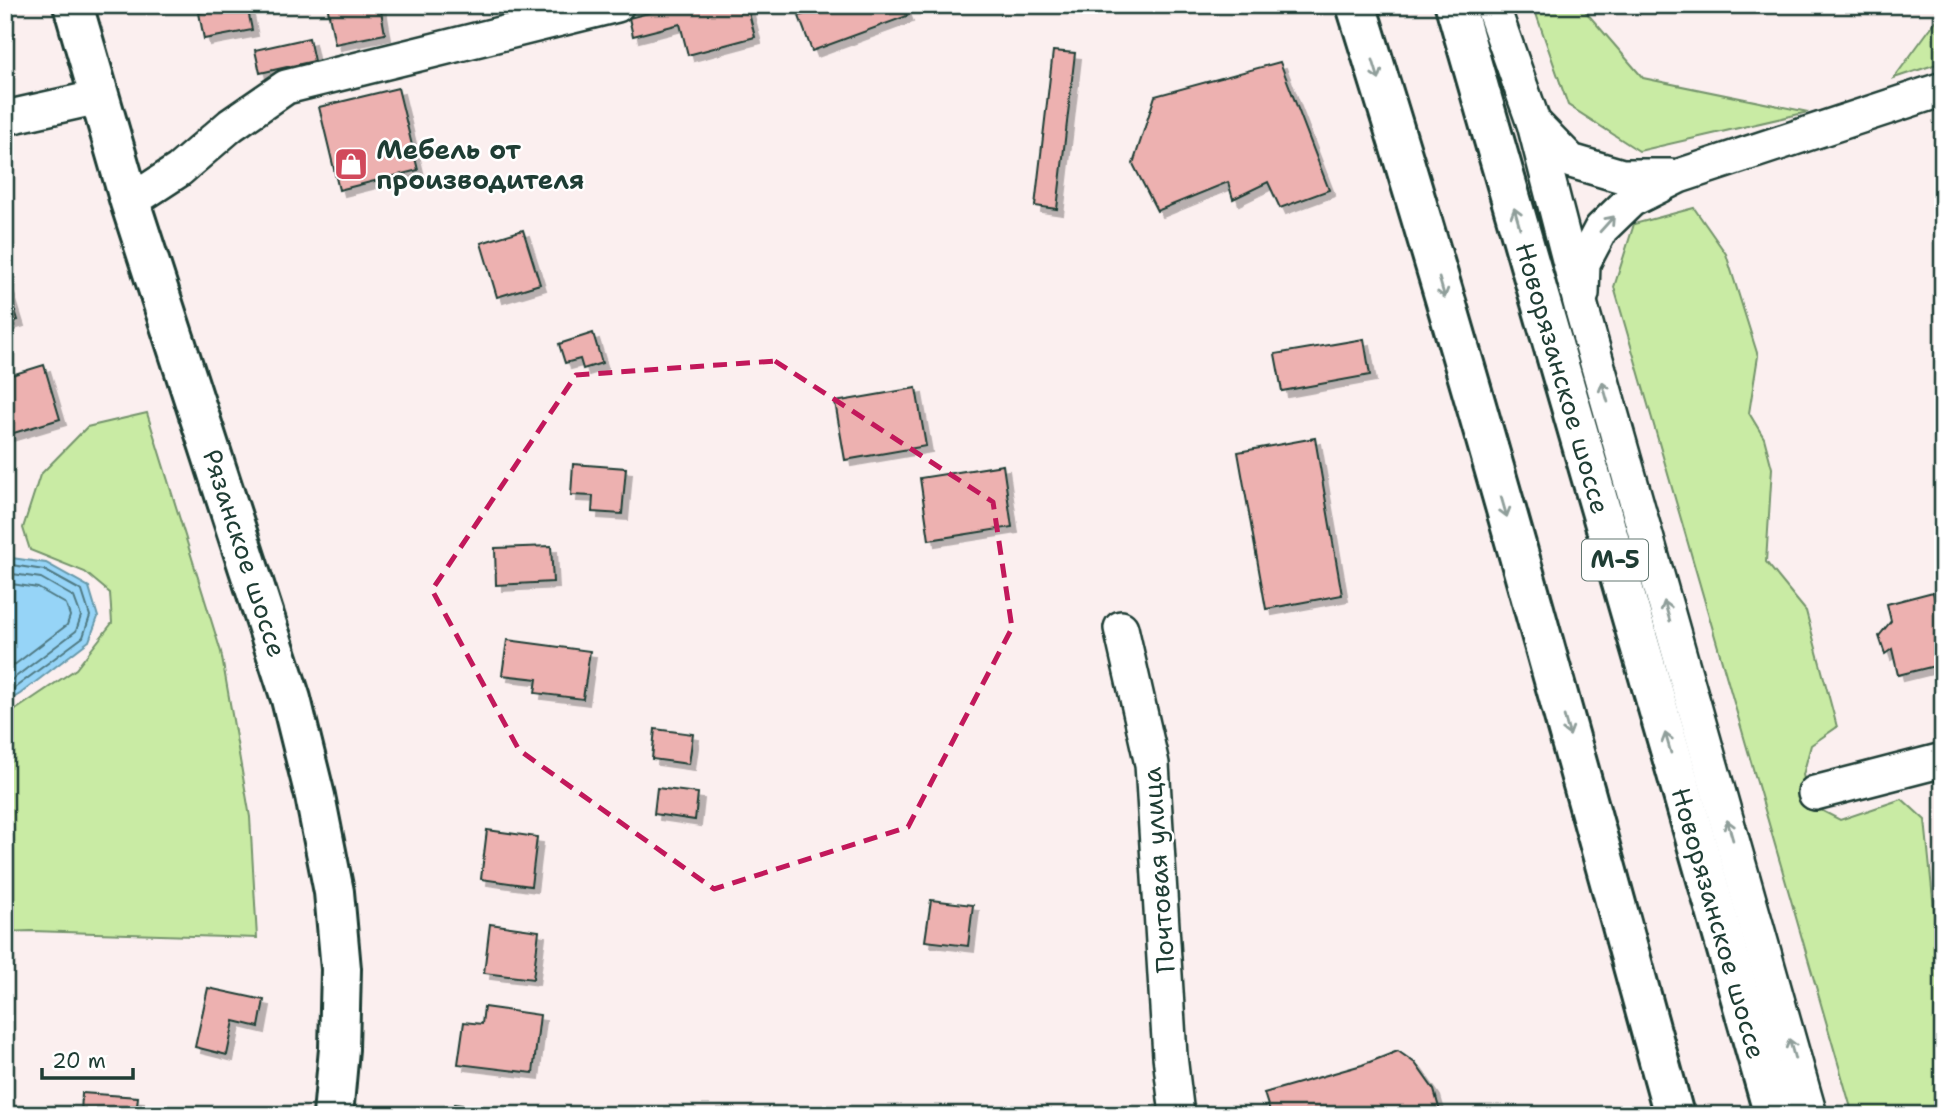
<svg xmlns="http://www.w3.org/2000/svg" width="1948" height="1120" font-family="'Shantell Sans',sans-serif">
	<defs>
		<filter id="shadow"><feDropShadow dx="6" dy="6" stdDeviation="0" flood-color="#0004"/></filter>
	</defs>
	<rect width="100%" height="100%" fill="#fbefef"/>
	<filter id="ink" filterUnits="userSpaceOnUse"><feTurbulence type="fractalNoise" baseFrequency=".0143" numOctaves="2"/><feDisplacementMap in="SourceGraphic" scale="14" xChannelSelector="R" yChannelSelector="G"/><feConvolveMatrix kernelMatrix="1 2 1 2 8 2 1 2 1" color-interpolation-filters="sRGB"/></filter>
	<g filter="url(#ink)">
		<g fill="#c9eba4" stroke="#74946c" stroke-width="2">
			<path d="M1533 5H1580L1643 78 1808 112 1639 151 1568 105Z"/>
			<path d="M1943 11V62L1894 78Z"/>
			<path d="M1694 208 1726 254 1758 356 1749 413 1764 438 1772 468 1766 562 1806 611 1837 727 1811 745 1803 775 1811 805 1840 820 1902 799 1925 820 1935 919 1943 931V1115H1853L1614 287 1634 224Z"/>
			<path d="M147 413 221 652 250 817 257 938 31 931 5 932V717L76 669 112 623 110 593 85 572 30 550 23 528 40 475 87 427Z"/>
		</g>
		<path fill="#96d4f7" stroke="#6698a9" stroke-width="2" d="M5 557 46 563 89 587 98 617 89 641 20 694 5 703Z"/>
		<g fill="none" stroke-linecap="round" stroke-linejoin="round">
			<g stroke="#4f7982" stroke-width="2">
				<path d="M5 564 44 570 82 591 90 616 83 637 5 695"/>
				<path d="M5 573 41 578 74 597 81 616 76 631 5 685"/>
				<path d="M5 583 38 588 66 604 70 616 67 625 5 672"/>
			</g>
		</g>
		<g fill="#edb1b0" stroke="#1f3d34" stroke-width="2" filter="url(#shadow)">
			<path d="M234 5H247L252 30 204 39 199 13Z"/>
			<path d="M327 5H380L385 34 335 44Z"/>
			<path d="M679 5H747L755 37 688 55 680 24 633 36 629 18Z"/>
			<path d="M829 5H903L907 16 812 51 799 16Z"/>
			<path d="M309 38 314 61 260 73 255 50Z"/>
			<path d="M1053 51 1075 53 1057 209 1035 206Z"/>
			<path d="M1280 62 1329 190 1280 208 1268 182 1233 199 1228 182 1157 211 1133 164 1155 96Z"/>
			<path d="M398 88 418 170 339 190 319 107Z"/>
			<path d="M523 230 540 284 497 297 481 243Z"/>
			<path d="M8 288 18 320 5 324V289Z"/>
			<path d="M593 333 602 363 583 369 580 359 565 363 559 344Z"/>
			<path d="M1364 339 1370 375 1282 391 1275 354Z"/>
			<path d="M44 365 60 419 7 435 5 429V377Z"/>
			<path d="M916 388 926 446 845 460 835 402Z"/>
			<path d="M1315 438 1342 595 1266 609 1238 452Z"/>
			<path d="M573 464 626 468 622 514 592 512 593 496 571 495Z"/>
			<path d="M1003 465 1012 527 929 540 920 478Z"/>
			<path d="M551 546 553 582 496 585 495 548Z"/>
			<path d="M1933 592 1943 632V664L1898 675 1892 649 1885 654 1879 636 1891 621 1887 604Z"/>
			<path d="M507 640 590 651 583 699 535 693 537 679 502 675Z"/>
			<path d="M655 729 693 734 689 764 652 759Z"/>
			<path d="M657 788 698 793 695 820 654 814Z"/>
			<path d="M487 830 537 837 531 886 481 879Z"/>
			<path d="M931 900 973 905 968 946 925 941Z"/>
			<path d="M490 924 539 931 533 979 484 973Z"/>
			<path d="M208 988 264 1000 259 1027 234 1021 227 1055 195 1047Z"/>
			<path d="M484 1007 540 1015 533 1073 458 1064 464 1022 482 1024Z"/>
			<path d="M1398 1051 1415 1063 1434 1090 1441 1115H1271L1264 1093 1362 1065Z"/>
			<path d="M82 1093 138 1097 136 1115H81Z"/>
			<path d="M454 1104 528 1114V1115H453Z"/>
		</g>
		<g fill="none" stroke-linecap="round" stroke-linejoin="round">
			<g stroke="#1f3d34" stroke-width="38">
				<g id="street">
					<path d="M1492 5 1534 124 1582 310 1810 1115"/>
					<path d="M5 118 99 97"/>
					<path d="M1535 124 1571 161 1622 176H1670"/>
					<path d="M130 202 179 170 231 125 286 87 617 5"/>
					<path d="M1582 294 1583 263 1601 229 1631 200 1679 176 1943 89"/>
					<path d="M1121 628 1152 764 1170 1056 1177 1115"/>
					<path d="M1815 793 1943 760"/>
				</g>
			</g>
			<g stroke="#1f3d34" stroke-width="44">
				<path id="secondary" d="M73 5 130 202 291 699 315 796 334 892 341 969 339 1049 333 1115"/>
			</g>
			<g stroke="#1f3d34" stroke-width="44">
				<g id="highway">
					<path d="M1356 5C1471 372 1572 744 1674 1115"/>
					<path d="M1455 5 1673 760 1774 1115"/>
				</g>
			</g>
			<use href="#street" stroke="#fff" stroke-width="33"/>
			<use href="#secondary" stroke="#fff" stroke-width="38"/>
			<use href="#highway" stroke="#fff" stroke-width="38"/>
		</g>
		<defs><path id="oneway-shaft" d="M-6 0H5M1.5-3L5.5 0L1.5 3" fill="none" stroke-width="1.6" stroke-linecap="round" stroke-linejoin="round" transform="scale(1.75)"/></defs>
		<g stroke="#8f9e9a">
			<use href="#oneway-shaft" transform="translate(1376 70) rotate(73)"/>
			<use href="#oneway-shaft" transform="translate(1517 218) rotate(-106)"/>
			<use href="#oneway-shaft" transform="translate(1607 224) rotate(-48)"/>
			<use href="#oneway-shaft" transform="translate(1442 288) rotate(74)"/>
			<use href="#oneway-shaft" transform="translate(1605 392) rotate(-106)"/>
			<use href="#oneway-shaft" transform="translate(1504 507) rotate(74)"/>
			<use href="#oneway-shaft" transform="translate(1667 611) rotate(-106)"/>
			<use href="#oneway-shaft" transform="translate(1567 726) rotate(74)"/>
			<use href="#oneway-shaft" transform="translate(1668 743) rotate(-106)"/>
			<use href="#oneway-shaft" transform="translate(1730 830) rotate(-106)"/>
			<use href="#oneway-shaft" transform="translate(1792 1049) rotate(-106)"/>
		</g>
	</g>
	<path fill="none" stroke="#c2185b" stroke-width="5" stroke-dasharray="14 9" stroke-linejoin="round" d="M775 361 993 502 1012 628 908 827 714 889 519 750 432 590 576 375Z"/>
	<defs>
		<g id="shop-square" transform="scale(1.75)"><rect x="-9" y="-9" width="18" height="18" rx="4" fill="#d1495b" stroke="#fff"/><path d="M-5-2.5h2.3a2.7 3.5 0 0 1 5.4 0H5L5.5 6h-11ZM-1.5-2.5h3a1.5 2.3 0 0 0-3 0Z" fill="#fff"/></g>
	</defs>
	<g fill-rule="evenodd">
		<use href="#shop-square" x="351" y="164"/>
	</g>
	<g text-anchor="middle" dominant-baseline="central" stroke-width="5" stroke-linejoin="round" paint-order="stroke">
		<rect fill="#fff" stroke="#627771" stroke-width="2" x="1582" y="539.5" width="66" height="41" rx="5"/>
		<g font-size="24" font-weight="bold" fill="#1f3d34">
			<text x="1615" y="560">М-5</text>
		</g>
		<g font-size="26" font-weight="bold" fill="#1f3d34" stroke="#fff" text-anchor="start">
			<text x="376" y="149">Мебель от<tspan x="376" dy="30">производителя</tspan></text>
		</g>
		<g font-size="26" fill="#1f3d34" stroke="#fff">
			<text transform="translate(1563 378) rotate(74)">Новорязанское шоссе</text>
			<text transform="translate(245 553) rotate(72)">Рязанское шоссе</text>
			<text transform="translate(1158 870) rotate(-94)">Почтовая улица</text>
			<text transform="translate(1719 923) rotate(74)">Новорязанское шоссе</text>
		</g>
	</g>
	<rect width="1948" height="1120" fill="none" stroke="#fff" stroke-width="28"/>
	<rect x="14" y="14" width="1920" height="1092" fill="none" stroke="#1f3d34" stroke-width="2.5" filter="url(#ink)"/>
	<path d="M42 1068v10h91v-10" fill="none" stroke="#1f3d34" stroke-width="3.5"/>
	<text x="52" y="1068" font-size="21" fill="#1f3d34" stroke="#ffffff" stroke-width="5" paint-order="stroke">20 m</text>
</svg>
